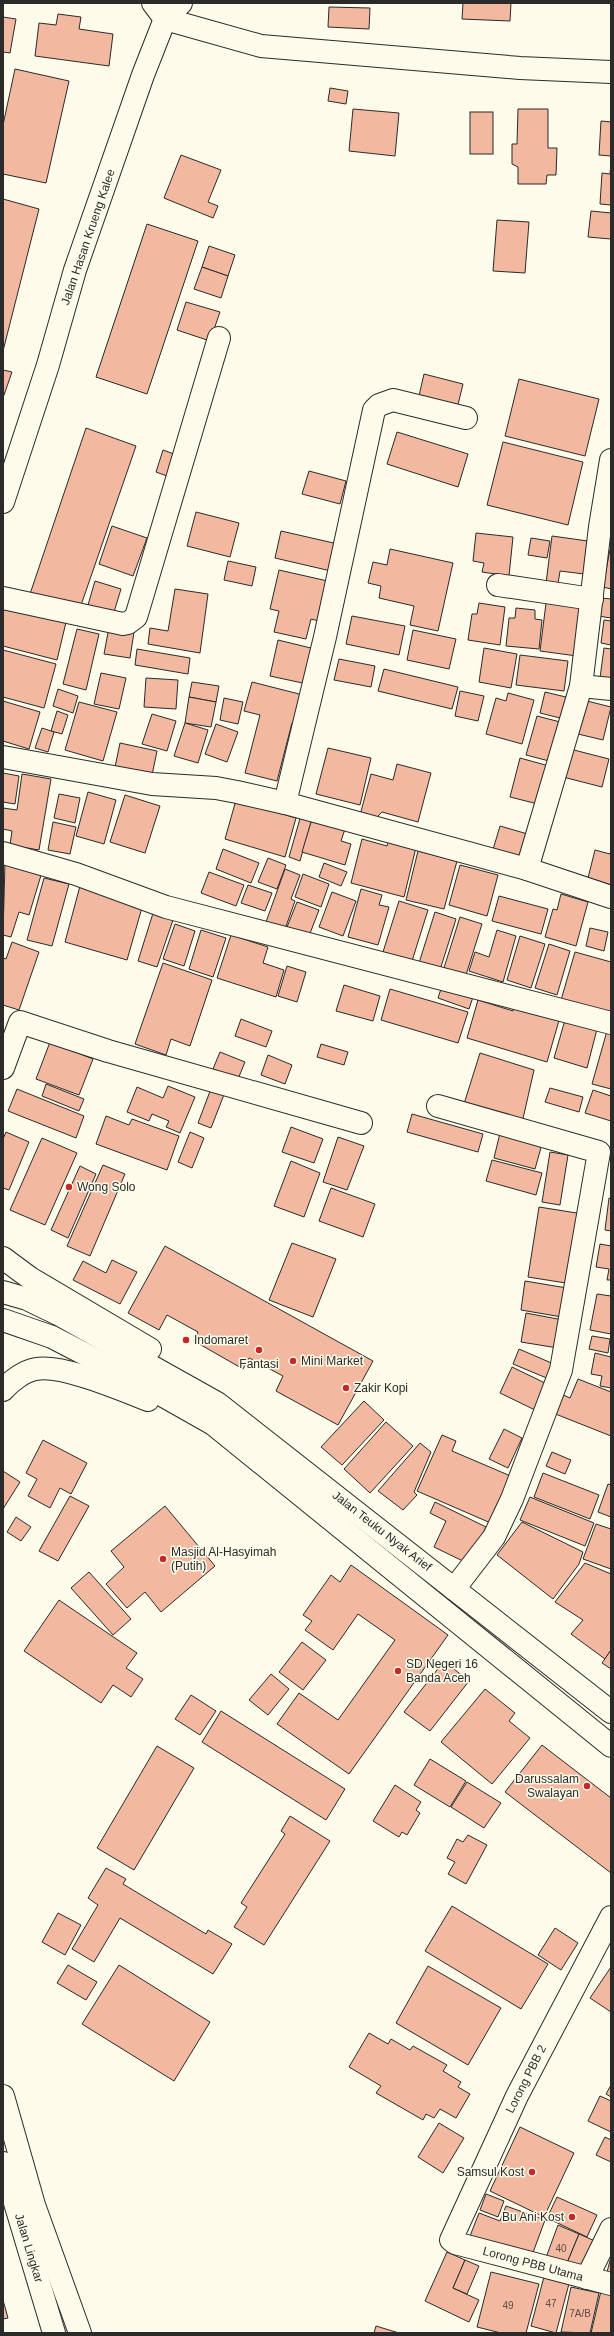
<svg xmlns="http://www.w3.org/2000/svg" width="614" height="2336" font-family="Arial,sans-serif">
	<rect width="100%" height="100%" fill="#fdfbea"/>
	<g fill="#f2b8a0" stroke="#2b2b2b">
		<path d="M463 3H511L510 21 462 19Z"/>
		<path d="M329 7 370 8 369 29 328 27Z"/>
		<path d="M58 14 81 17 79 29 113 34 109 66 35 56 39 23 56 25Z"/>
		<path d="M3 17 16 19 10 53 3 52Z"/>
		<path d="M15 69 69 81 46 183 3 174V125Z"/>
		<path d="M330 88 348 91 346 104 328 101Z"/>
		<path d="M353 109 399 113 395 156 349 151Z"/>
		<path d="M518 109H548V148H557L556 175H547L546 184H518V167L512 164V144H517Z"/>
		<rect x="470" y="112" width="23" height="42"/>
		<path d="M601 121 611 122V156L599 155Z"/>
		<path d="M181 155 221 170 208 202 218 206 213 218 164 198Z"/>
		<path d="M611 162V205L600 204 602 173 610 174Z"/>
		<path d="M3 199 39 209 3 351Z"/>
		<path d="M591 211 611 213V239L588 237Z"/>
		<path d="M497 220 529 222 525 273 493 271Z"/>
		<path d="M147 224 198 241 147 394 96 377Z"/>
		<path d="M209 246 235 255 228 276 202 267Z"/>
		<path d="M202 267 228 276 221 298 194 289Z"/>
		<path d="M186 302 220 312 210 341 177 330Z"/>
		<path d="M3 370 12 372 3 398Z"/>
		<path d="M424 374 463 384 457 409 418 400Z"/>
		<path d="M519 379 599 399 585 456 505 436Z"/>
		<path d="M86 428 136 446 79 611 30 594Z"/>
		<path d="M397 432 468 454 458 487 387 464Z"/>
		<path d="M503 442 583 462 568 525 487 505Z"/>
		<path d="M163 450 174 454 167 476 156 472Z"/>
		<path d="M309 471 346 481 340 504 302 494Z"/>
		<path d="M196 512 239 523 230 557 187 546Z"/>
		<path d="M112 526 147 538 133 576 99 564Z"/>
		<path d="M281 531 338 544 331 571 275 558Z"/>
		<path d="M476 533 513 537 509 576 482 572 484 563 473 561Z"/>
		<path d="M552 536 588 541 584 574 560 571 558 584 546 583Z"/>
		<path d="M531 538 550 541 547 558 528 555Z"/>
		<path d="M611 544V589L603 587Z"/>
		<path d="M390 549 453 563 438 631 410 625 414 606 379 598 381 586 368 583 373 562 387 565Z"/>
		<path d="M228 561 256 567 252 586 224 580Z"/>
		<path d="M279 570 332 582 323 622 311 619 306 639 274 632 279 611 270 609Z"/>
		<path d="M95 581 121 589 114 612 88 605Z"/>
		<path d="M175 589 208 594 200 653 148 644 150 628 168 631Z"/>
		<path d="M601 598 611 599V618L598 616Z"/>
		<path d="M3 602 67 618 57 660 3 646Z"/>
		<path d="M479 603 505 607 500 645 468 640 472 614H477Z"/>
		<path d="M546 603 583 608 577 656 540 651Z"/>
		<path d="M516 608 535 610V619L542 620 539 649 506 646 509 618H515Z"/>
		<path d="M352 616 405 626 399 655 346 644Z"/>
		<path d="M604 620 611 621V645L601 643Z"/>
		<path d="M109 627 134 632 130 658 104 654Z"/>
		<path d="M77 629 99 634 86 690 63 684Z"/>
		<path d="M413 630 456 639 449 669 407 660Z"/>
		<path d="M278 640 315 649 307 684 270 676Z"/>
		<path d="M484 648 517 654 511 688 479 682Z"/>
		<path d="M604 648 611 649V680L600 678Z"/>
		<path d="M137 649 190 658 188 674 135 665Z"/>
		<path d="M3 650 56 664 44 708 3 697Z"/>
		<path d="M520 655 568 661 564 691 516 685Z"/>
		<path d="M339 659 375 666 371 687 334 680Z"/>
		<path d="M384 669 458 687 452 709 378 691Z"/>
		<path d="M101 673 126 678 119 709 94 704Z"/>
		<path d="M146 678 178 680 176 709 144 707Z"/>
		<path d="M192 682 219 686 216 702 189 697Z"/>
		<path d="M252 682 307 696 300 725 292 723 277 781 245 773 260 715 244 711Z"/>
		<path d="M58 689 78 696 73 713 53 706Z"/>
		<path d="M460 691 484 696 478 721 455 716Z"/>
		<path d="M545 692 570 698 564 719 540 713Z"/>
		<path d="M508 693 534 700 522 744 486 734 496 698 506 701Z"/>
		<path d="M189 697 216 702 211 727 185 723Z"/>
		<path d="M224 698 243 702 238 724 220 720Z"/>
		<path d="M3 701 40 712 29 749 3 741Z"/>
		<path d="M587 701 611 707 603 740 578 734Z"/>
		<path d="M79 702 117 712 103 761 65 750Z"/>
		<path d="M57 711 68 715 62 734 51 731Z"/>
		<path d="M152 714 176 721 167 751 142 744Z"/>
		<path d="M537 716 564 723 553 762 526 755Z"/>
		<path d="M185 723 208 730 198 763 174 756Z"/>
		<path d="M216 724 238 732 227 762 205 754Z"/>
		<path d="M42 728 54 732 48 752 35 748Z"/>
		<path d="M120 743 157 751 151 780 114 772Z"/>
		<path d="M328 748 371 758 360 805 316 794Z"/>
		<path d="M570 749 609 759 602 787 563 777Z"/>
		<path d="M520 758 549 766 538 804 510 797Z"/>
		<path d="M397 764 431 773 418 822 382 812 375 819 360 815 371 774 393 780Z"/>
		<path d="M3 773 19 776 15 804 3 802Z"/>
		<path d="M22 774 51 779 39 850 10 845 12 831 3 829V808L17 810Z"/>
		<path d="M88 792 116 800 104 844 76 836Z"/>
		<path d="M59 794 80 798 75 823 54 818Z"/>
		<path d="M125 795 160 806 145 853 110 842Z"/>
		<path d="M236 800 296 818 285 857 225 839Z"/>
		<path d="M301 815 312 819 300 861 289 857Z"/>
		<path d="M312 819 345 829 341 841 351 844 345 865 302 852Z"/>
		<path d="M53 822 76 827 70 854 48 850Z"/>
		<path d="M500 826 531 835 523 862 492 853Z"/>
		<path d="M391 832 418 839 404 897 351 883 362 839 387 846Z"/>
		<path d="M223 849 259 863 251 883 216 869Z"/>
		<path d="M611 849V888L587 882 595 850 610 854Z"/>
		<path d="M418 851 457 861 444 909 406 900Z"/>
		<path d="M268 858 286 865 277 889 258 882Z"/>
		<path d="M5 862 42 872 29 915 19 912 11 937 3 935Z"/>
		<path d="M324 863 347 872 341 886 319 877Z"/>
		<path d="M460 865 498 875 487 916 449 905Z"/>
		<path d="M285 869 300 875 291 899 295 901 285 929 266 922Z"/>
		<path d="M209 872 244 885 236 906 201 893Z"/>
		<path d="M303 874 329 884 321 907 295 897Z"/>
		<path d="M44 878 69 884 52 946 27 940Z"/>
		<path d="M248 885 272 893 265 911 241 903Z"/>
		<path d="M80 886 143 904 127 960 65 942Z"/>
		<path d="M361 889 382 895 379 905 389 907 378 945 348 937Z"/>
		<path d="M332 892 356 901 343 936 319 927Z"/>
		<path d="M561 894 588 902 576 946 545 937 553 909 557 910Z"/>
		<path d="M499 896 548 909 541 934 492 921Z"/>
		<path d="M399 901 428 910 412 961 383 952Z"/>
		<path d="M297 902 319 910 309 936 287 927Z"/>
		<path d="M154 910 174 917 157 967 138 961Z"/>
		<path d="M435 912 456 919 440 970 419 963Z"/>
		<path d="M460 917 482 924 465 978 443 971Z"/>
		<path d="M175 924 195 931 184 966 163 959Z"/>
		<path d="M590 928 608 932 604 951 586 946Z"/>
		<path d="M201 930 226 938 213 977 189 969Z"/>
		<path d="M497 930 516 936 503 982 469 971 475 952 489 957Z"/>
		<path d="M231 935 268 947 263 963 284 970 276 997 217 978Z"/>
		<path d="M520 936 545 944 531 988 507 980Z"/>
		<path d="M12 942 39 952 19 1010 3 1005V958L6 959Z"/>
		<path d="M549 944 570 951 557 995 535 988Z"/>
		<path d="M575 952 611 962V1013L561 1000Z"/>
		<path d="M163 963 212 980 190 1046 171 1039 166 1055 135 1044Z"/>
		<path d="M287 966 306 972 297 1002 278 996Z"/>
		<path d="M443 983 474 994 469 1009 438 998Z"/>
		<path d="M344 985 380 996 373 1021 336 1011Z"/>
		<path d="M390 989 468 1012 458 1043 381 1020Z"/>
		<path d="M478 1000 513 1011 515 1004 560 1017 547 1062 467 1038Z"/>
		<path d="M241 1019 272 1031 266 1047 235 1036Z"/>
		<path d="M565 1020 597 1029 587 1068 554 1058Z"/>
		<path d="M607 1031 611 1032V1089L592 1084Z"/>
		<path d="M50 1042 93 1059 79 1095 36 1079Z"/>
		<path d="M321 1044 348 1052 344 1065 317 1057Z"/>
		<path d="M220 1052 245 1062 238 1079 213 1069Z"/>
		<path d="M480 1053 534 1070 522 1123 463 1107Z"/>
		<path d="M268 1055 292 1065 285 1084 261 1075Z"/>
		<path d="M46 1084 84 1099 79 1111 42 1096Z"/>
		<path d="M168 1086 195 1097 180 1133 166 1127 169 1121 152 1114 149 1121 127 1112 137 1087 163 1098Z"/>
		<path d="M212 1086 225 1092 211 1128 198 1123Z"/>
		<path d="M550 1088 583 1097 579 1112 545 1102Z"/>
		<path d="M17 1089 84 1116 76 1138 8 1111Z"/>
		<path d="M593 1090 611 1096V1121L585 1113Z"/>
		<path d="M412 1114 483 1134 478 1152 407 1132Z"/>
		<path d="M106 1116 129 1125 132 1119 179 1136 167 1170 96 1144Z"/>
		<path d="M291 1127 323 1139 314 1163 282 1152Z"/>
		<path d="M6 1132 29 1142 9 1190 3 1188V1139Z"/>
		<path d="M190 1132 204 1138 192 1168 178 1162Z"/>
		<path d="M500 1133 542 1144 535 1169 494 1158Z"/>
		<path d="M338 1137 364 1146 347 1190 323 1182Z"/>
		<path d="M42 1138 77 1153 45 1225 10 1210Z"/>
		<path d="M550 1152 568 1155 560 1205 542 1202Z"/>
		<path d="M492 1160 542 1173 536 1195 486 1181Z"/>
		<path d="M291 1161 320 1173 304 1217 274 1206Z"/>
		<path d="M103 1165 125 1174 90 1256 67 1246Z"/>
		<path d="M80 1166 96 1174 68 1238 51 1230Z"/>
		<path d="M331 1188 375 1204 363 1237 319 1221Z"/>
		<path d="M609 1198 611 1199V1231L605 1230Z"/>
		<path d="M539 1207 583 1214 572 1284 528 1277Z"/>
		<path d="M292 1243 336 1259 313 1317 269 1300Z"/>
		<path d="M600 1244 611 1246V1280H607L609 1269 596 1267Z"/>
		<path d="M165 1246 373 1361 338 1425 276 1391 283 1376 249 1358 243 1369 194 1341 198 1332 167 1315 159 1330 128 1313Z"/>
		<path d="M112 1260 137 1272 120 1304 73 1280 83 1261 106 1273Z"/>
		<path d="M525 1281 567 1288 562 1317 521 1310Z"/>
		<path d="M597 1294 611 1296V1334L590 1330Z"/>
		<path d="M526 1313 563 1320 558 1348 521 1342Z"/>
		<path d="M592 1336 610 1339 608 1353 589 1349Z"/>
		<path d="M519 1349 556 1365 549 1379 513 1364Z"/>
		<path d="M595 1353 611 1357V1388L600 1386 602 1376 591 1374Z"/>
		<path d="M512 1367 547 1384 535 1410 500 1393Z"/>
		<path d="M578 1379 611 1392V1436L553 1413 561 1394 570 1398Z"/>
		<path d="M364 1401 384 1420 342 1465 321 1447Z"/>
		<path d="M386 1422 413 1446 370 1493 344 1469Z"/>
		<path d="M504 1429 522 1438 508 1468 489 1459Z"/>
		<path d="M442 1435 456 1441 452 1451 513 1477 493 1524 417 1491Z"/>
		<path d="M43 1440 87 1463 71 1494 60 1488 50 1508 28 1496 37 1479 26 1473Z"/>
		<path d="M420 1443 431 1452 414 1492 417 1495 403 1510 378 1491Z"/>
		<path d="M552 1452 571 1460 565 1474 546 1466Z"/>
		<path d="M3 1471 20 1482 3 1509Z"/>
		<path d="M543 1473 599 1495 590 1519 534 1497Z"/>
		<path d="M608 1484 611 1485V1517L598 1512Z"/>
		<path d="M70 1496 89 1506 58 1561 39 1551Z"/>
		<path d="M530 1497 594 1523 585 1546 520 1520Z"/>
		<path d="M435 1502 486 1527 469 1564 434 1547 446 1521 430 1513Z"/>
		<path d="M165 1506 215 1566 161 1612 145 1592 127 1608 106 1584 124 1567 111 1551Z"/>
		<path d="M16 1517 31 1527 21 1541 7 1532Z"/>
		<path d="M522 1522 583 1552 579 1564 553 1599 497 1555Z"/>
		<path d="M596 1524 611 1529V1569L583 1559Z"/>
		<path d="M585 1563 611 1574V1650L605 1659 571 1634 583 1620 555 1602Z"/>
		<path d="M351 1565 448 1635 349 1774 277 1724 299 1693 338 1720 395 1640 358 1614 333 1650 305 1630 312 1621 303 1615 331 1575 340 1582Z"/>
		<path d="M89 1572 131 1619 113 1635 71 1588Z"/>
		<path d="M59 1600 137 1653 126 1668 143 1679 131 1697 113 1685 101 1703 24 1651Z"/>
		<path d="M302 1642 326 1660 303 1690 279 1672Z"/>
		<path d="M611 1650V1669L602 1663Z"/>
		<path d="M444 1661 469 1681 430 1731 404 1712Z"/>
		<path d="M271 1674 289 1689 268 1715 249 1700Z"/>
		<path d="M485 1689 515 1713 509 1721 530 1738 492 1784 441 1742Z"/>
		<path d="M191 1695 216 1711 200 1735 175 1719Z"/>
		<path d="M221 1711 345 1789 326 1820 202 1742Z"/>
		<path d="M542 1745 611 1798V1873L505 1792Z"/>
		<path d="M157 1746 194 1768 134 1870 97 1848Z"/>
		<path d="M430 1759 466 1781 450 1807 414 1785Z"/>
		<path d="M467 1782 501 1803 484 1828 451 1807Z"/>
		<path d="M395 1785 421 1802 416 1810 420 1813 407 1835 402 1832 399 1837 373 1821Z"/>
		<path d="M290 1816 330 1841 264 1945 234 1927 247 1907 241 1903 285 1834 281 1831Z"/>
		<path d="M468 1835 487 1845 466 1884 448 1874 455 1862 447 1858 457 1839 463 1842Z"/>
		<path d="M106 1868 126 1879 123 1884 206 1934 208 1930 232 1944 213 1974 120 1918 94 1962 72 1949 98 1905 88 1898Z"/>
		<path d="M452 1906 548 1964 521 2009 425 1951Z"/>
		<path d="M58 1913 81 1925 65 1955 42 1942Z"/>
		<path d="M555 1928 578 1943 561 1970 538 1955Z"/>
		<path d="M68 1965 97 1982 86 2000 57 1983Z"/>
		<path d="M119 1965 210 2022 174 2081 82 2024Z"/>
		<path d="M428 1966 501 2008 468 2065 396 2023Z"/>
		<path d="M611 1967V2012L590 1998Z"/>
		<path d="M369 2033 388 2044 391 2039 410 2050 413 2046 447 2065 443 2071 461 2082 458 2087 470 2094 456 2118 440 2109 434 2118 426 2114 423 2120 376 2093 381 2086 349 2067Z"/>
		<path d="M611 2085V2097L606 2094Z"/>
		<path d="M600 2096 611 2101V2132L588 2121Z"/>
		<path d="M439 2123 464 2138 443 2173 418 2157Z"/>
		<path d="M520 2127 574 2153 544 2217 490 2191Z"/>
		<path d="M605 2137 611 2140V2162L596 2155Z"/>
		<path d="M486 2194 504 2201 498 2217 480 2210Z"/>
		<path d="M557 2197 597 2215 587 2237 547 2218Z"/>
		<path d="M506 2206 545 2220 531 2258 470 2236 479 2213 500 2221Z"/>
		<path d="M558 2225 579 2234 565 2268 544 2263Z"/>
		<path d="M579 2234 595 2241 580 2273 565 2268Z"/>
		<path d="M447 2252 465 2260 453 2288 479 2300 469 2322 425 2301Z"/>
		<path d="M611 2257V2273L607 2272Z"/>
		<path d="M465 2260 479 2266 467 2294 453 2288Z"/>
		<path d="M491 2272 539 2284 526 2333H501L477 2327Z"/>
		<path d="M545 2273 570 2280 556 2333 531 2326Z"/>
		<path d="M571 2287 599 2293 590 2333 561 2332Z"/>
		<path d="M601 2291 611 2294V2333H591Z"/>
		<path d="M3 2300 8 2318 3 2319Z"/>
		<path d="M376 2326 399 2333H374Z"/>
	</g>
	<g fill="none" stroke-linecap="round" stroke-linejoin="round">
		<g stroke="#2b2b2b" stroke-width="24">
			<g id="minor">
				<path d="M153 3 165 19 261 46 520 68 611 72"/>
				<path d="M3 502 48 365 75 270 143 75 165 19 181 3"/>
				<path d="M498 585 592 599"/>
				<path d="M3 598 123 624 128 623 136 617 219 338"/>
				<path d="M581 686 611 689"/>
				<path d="M3 757 152 784 216 788 237 792 285 803 527 869 581 686 600 527 611 460"/>
				<path d="M285 803 325 637 374 410 379 405 393 400 466 418"/>
				<path d="M3 853 76 874 166 907 611 1023"/>
				<path d="M527 869 611 897"/>
				<path d="M3 1068 20 1022 108 1051 361 1123"/>
				<path d="M438 1106 599 1152 561 1370 512 1499 494 1537 454 1589"/>
				<path d="M611 1917 517 2096 451 2240 455 2243 611 2284"/>
				<path d="M3 2096 34 2205 80 2333"/>
				<path d="M3 2163 54 2333"/>
				<path d="M587 2278 611 2229"/>
			</g>
		</g>
		<g stroke="#2b2b2b" stroke-width="24">
			<g id="major">
				<path d="M3 1258 30 1278 150 1349"/>
				<path d="M3 1292 27 1299 58 1314 217 1403 611 1712"/>
				<path d="M3 1320 52 1337 137 1381 213 1424 611 1746"/>
				<path d="M3 1390C11 1381 24 1371 36 1369 62 1364 122 1390 148 1400"/>
			</g>
		</g>
		<use href="#minor" stroke="#fdfbea" stroke-width="22"/>
		<use href="#major" stroke="#fdfbea" stroke-width="22"/>
	</g>
	<g fill="#c62828" stroke="#fdfbea" stroke-width="1.5">
		<circle cx="69" cy="1187" r="4"/>
		<circle cx="186" cy="1340" r="4"/>
		<circle cx="259" cy="1350" r="4"/>
		<circle cx="293" cy="1361" r="4"/>
		<circle cx="346" cy="1388" r="4"/>
		<circle cx="163" cy="1559" r="4"/>
		<circle cx="398" cy="1671" r="4"/>
		<circle cx="587" cy="1786" r="4"/>
		<circle cx="532" cy="2172" r="4"/>
		<circle cx="572" cy="2217" r="4"/>
	</g>
	<g text-anchor="middle" dominant-baseline="central" stroke-width="3" stroke-linejoin="round" paint-order="stroke">
		<g font-size="10" fill="#5d4e48">
			<text x="561" y="2248">40</text>
			<text x="551" y="2303">47</text>
			<text x="508" y="2305">49</text>
			<text x="580" y="2313">7A/B</text>
		</g>
		<g font-size="12" fill="#2b2b2b" stroke="#fdfbea">
			<text transform="translate(88 237) rotate(-71)">Jalan Hasan Krueng Kalee</text>
			<text transform="translate(382 1531) rotate(38)">Jalan Teuku Nyak Arief</text>
			<text transform="translate(526 2079) rotate(-63)">Lorong PBB 2</text>
			<text transform="translate(29 2248) rotate(73)">Jalan Lingkar</text>
			<text transform="translate(533 2264) rotate(15)">Lorong PBB Utama</text>
		</g>
		<g font-size="12" fill="#2b2b2b" stroke="#fdfbea" text-anchor="start">
			<text x="77" y="1187">Wong Solo</text>
			<text x="194" y="1340">Indomaret</text>
			<text x="301" y="1361">Mini Market</text>
			<text x="259" y="1364" text-anchor="middle">Fantasi</text>
			<text x="354" y="1388">Zakir Kopi</text>
			<text x="171" y="1552">Masjid Al-Hasyimah<tspan x="171" dy="14">(Putih)</tspan></text>
			<text x="406" y="1664">SD Negeri 16<tspan x="406" dy="14">Banda Aceh</tspan></text>
			<text x="579" y="1779" text-anchor="end">Darussalam<tspan x="579" dy="14">Swalayan</tspan></text>
			<text x="524" y="2172" text-anchor="end">Samsul Kost</text>
			<text x="564" y="2217" text-anchor="end">Bu Ani Kost</text>
		</g>
	</g>
	<rect width="614" height="2336" fill="none" stroke="#2b2b2b" stroke-width="8"/>
</svg>
